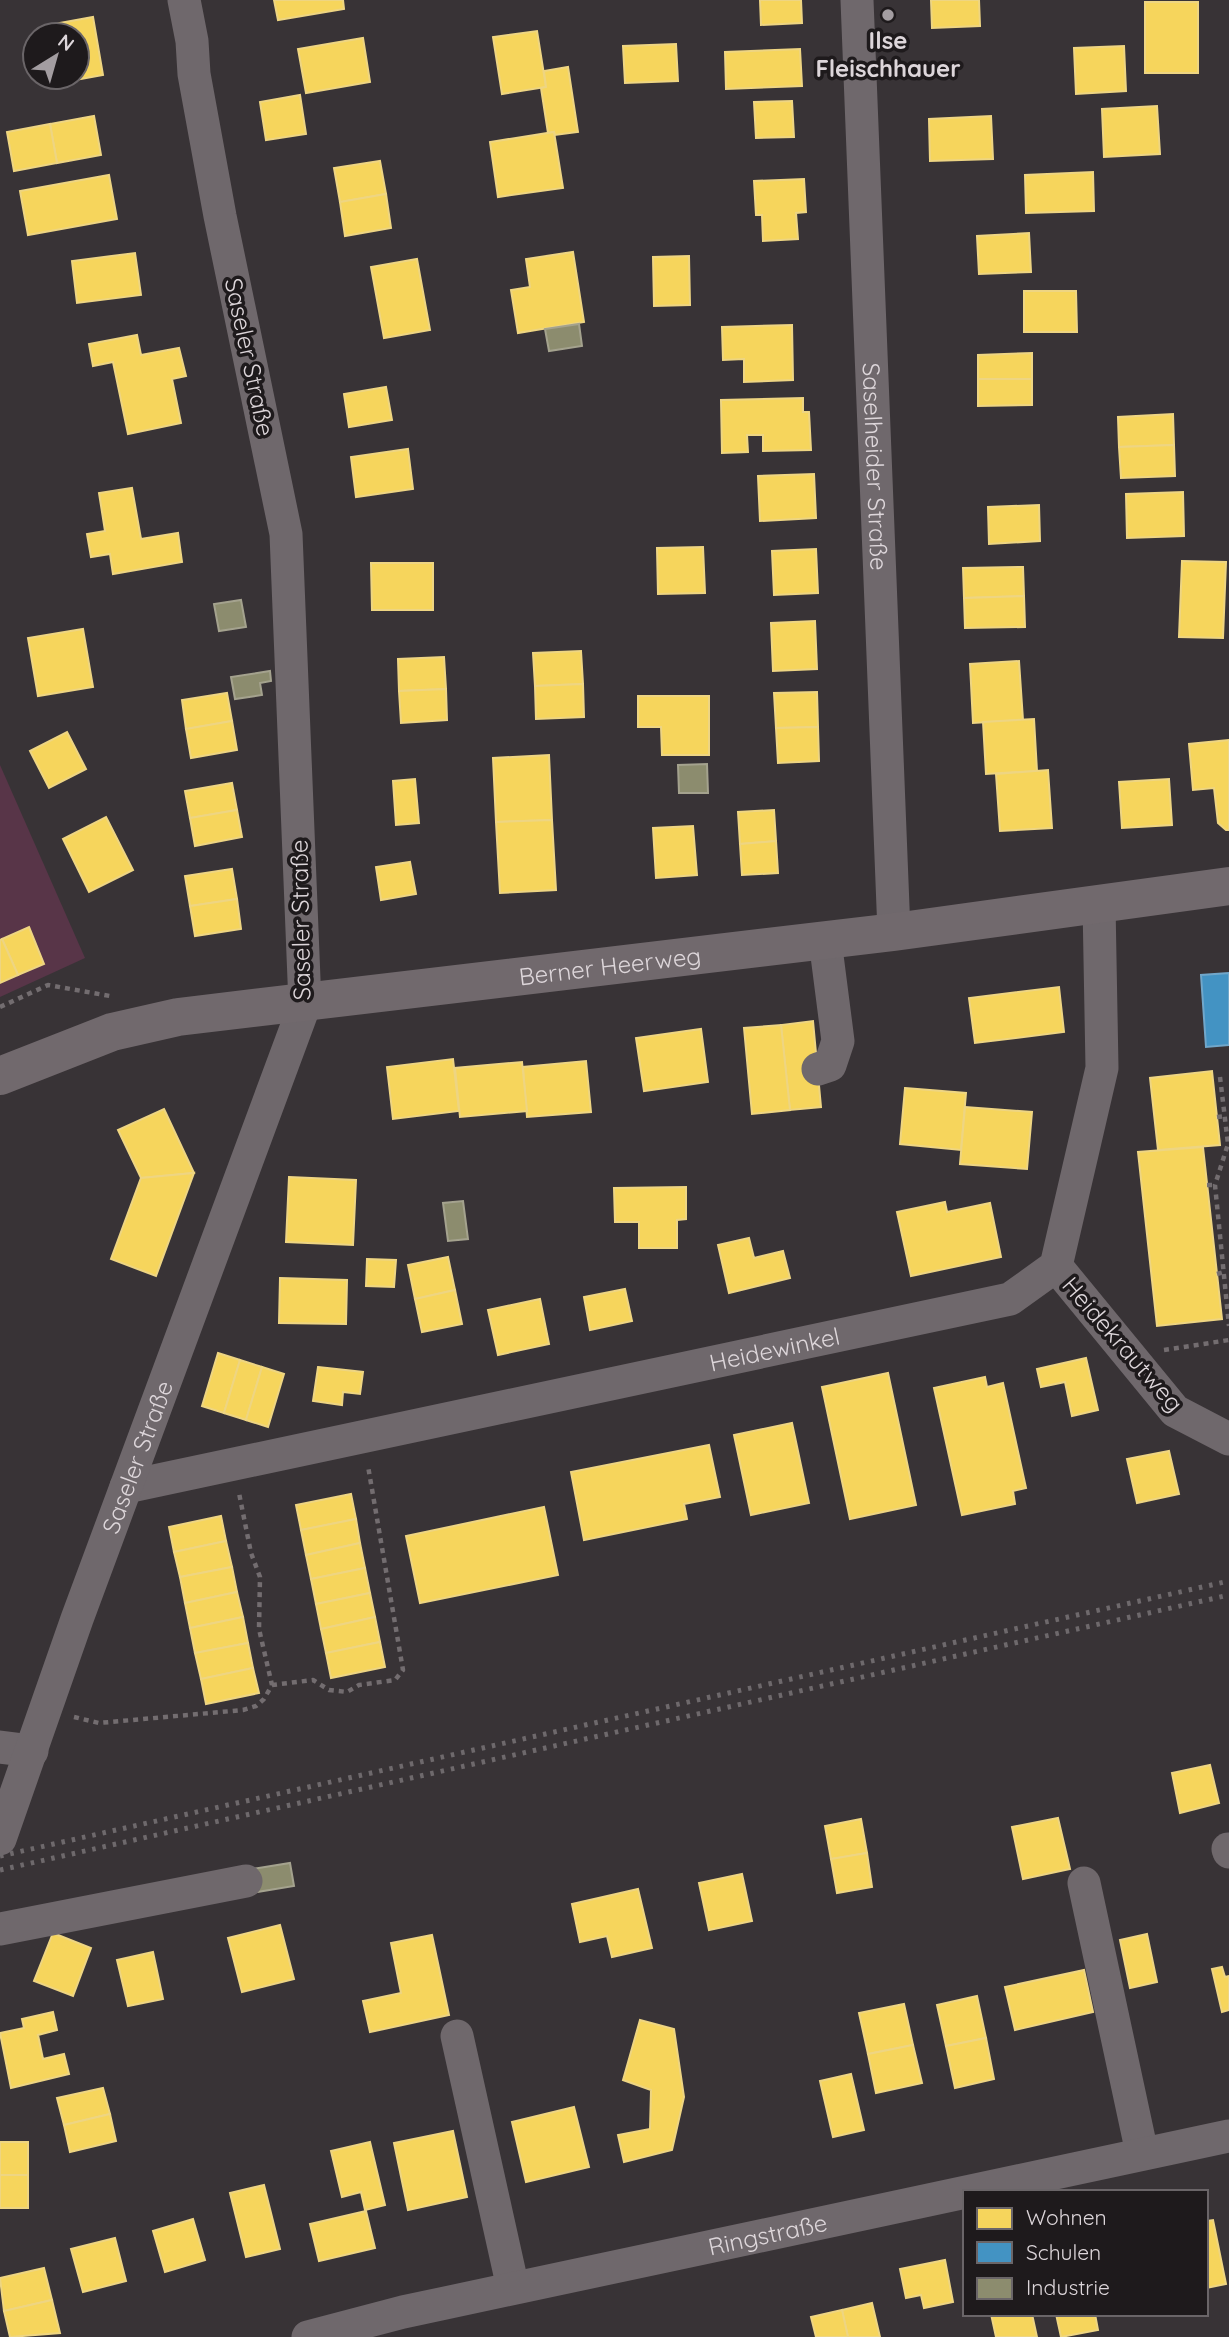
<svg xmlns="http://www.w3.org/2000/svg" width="1229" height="2337" font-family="Quicksand,sans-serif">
	<rect width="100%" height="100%" fill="#383336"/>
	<path fill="#583548" d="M0 765 85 958 0 997Z"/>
	<g fill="#f6d55c" stroke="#eed582" stroke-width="2">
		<path d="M274 0H343L344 9 278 20Z"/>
		<path d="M760 0H801L802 23 761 25Z"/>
		<path d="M931 0H979L980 26 932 28Z"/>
		<rect x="1145" y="2" width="53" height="71"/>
		<path d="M93 17 103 75 53 84 52 77H77V35H44L43 26Z"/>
		<path d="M537 31 546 87 502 94 493 37Z"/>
		<path d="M363 38 370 82 306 93 298 49Z"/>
		<path d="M676 44 678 81 625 83 623 46Z"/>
		<path d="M1124 46 1126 91 1076 94 1074 48Z"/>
		<path d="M800 49 802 86 726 89 725 52Z"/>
		<path d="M568 67 578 132 555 135 554 132 548 133 541 88 546 87 544 71Z"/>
		<path d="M300 95 306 134 266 140 260 102Z"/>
		<path d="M792 101 794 137 756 138 754 102Z"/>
		<path d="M1157 106 1160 154 1104 157 1102 109Z"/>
		<path d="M94 116 101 155 57 163 50 124Z"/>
		<path d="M991 116 993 159 930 161 929 119Z"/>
		<path d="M50 124 57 163 14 171 7 132Z"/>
		<path d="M554 132 563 188 498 197 490 142Z"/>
		<path d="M380 161 386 194 340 202 334 168Z"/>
		<path d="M1093 172 1094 211 1026 213 1025 175Z"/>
		<path d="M109 175 117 219 28 235 20 191Z"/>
		<path d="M804 179 806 212 796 213 798 239 763 241 762 215H756L754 181Z"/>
		<path d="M386 194 391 228 345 236 340 202Z"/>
		<path d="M1029 233 1031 272 979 274 977 236Z"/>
		<path d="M573 252 584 322 518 333 511 290 530 287 526 259Z"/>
		<path d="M135 253 141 295 77 303 72 261Z"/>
		<path d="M689 256 690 305 654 306 653 257Z"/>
		<path d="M417 259 430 330 384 338 371 267Z"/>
		<path d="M1024 291H1076L1077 332H1024Z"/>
		<path d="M792 325 793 380 744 382V359L723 360 722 327Z"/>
		<path d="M137 335 141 355 179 348 186 376 172 379 181 423 128 434 113 362 93 366 89 344Z"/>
		<path d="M1032 353V379H978V355Z"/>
		<path d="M978 379H1032V405L978 406Z"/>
		<path d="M386 387 392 420 349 427 344 394Z"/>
		<path d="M803 398V412H809L811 450 763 451V435H747L748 452 722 453 721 400Z"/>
		<path d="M1173 414 1174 445 1119 447 1118 417Z"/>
		<path d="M1174 445 1175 476 1121 478 1119 447Z"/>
		<path d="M408 449 413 489 356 497 351 457Z"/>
		<path d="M814 474 816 518 760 521 758 476Z"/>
		<path d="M132 488 141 539 178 533 182 562 113 574 110 554 91 557 87 534 105 531 99 493Z"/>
		<path d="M1183 492 1184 536 1127 538 1126 494Z"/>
		<path d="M1039 505 1040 541 989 544 988 507Z"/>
		<path d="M703 547 705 593 658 594 657 548Z"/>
		<path d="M816 549 818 593 774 595 772 551Z"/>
		<path d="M1182 561 1226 562 1223 638 1179 637Z"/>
		<path d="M371 563H433V610H372Z"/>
		<path d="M1023 567 1024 596 964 598 963 568Z"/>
		<path d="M1024 596 1025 627 965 628 964 598Z"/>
		<path d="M815 621 817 669 773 671 771 623Z"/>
		<path d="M83 629 93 687 38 696 28 638Z"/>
		<path d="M581 651 583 684 535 686 533 653Z"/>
		<path d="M444 657 446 689 399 691 398 659Z"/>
		<path d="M1019 661 1023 720 973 723 970 664Z"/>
		<path d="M583 684 584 717 536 719 535 686Z"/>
		<path d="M446 689 447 720 401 723 399 691Z"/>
		<path d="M817 692 818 727 776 728 774 693Z"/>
		<path d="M227 693 232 721 186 729 182 700Z"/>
		<path d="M638 696H709V755H662L661 727H638Z"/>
		<path d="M1034 719 1037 771 986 774 983 722Z"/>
		<path d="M232 721 237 750 191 758 186 729Z"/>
		<path d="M818 727 819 761 778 763 776 728Z"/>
		<path d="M67 732 86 769 49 788 30 751Z"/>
		<path d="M1229 740V830H1226L1218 823 1214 788 1193 790 1189 744Z"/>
		<path d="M549 755 552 820 496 822 493 758Z"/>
		<path d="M1048 770 1052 828 1000 831 996 774Z"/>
		<path d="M415 779 419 823 396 825 393 781Z"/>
		<path d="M1169 779 1172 825 1122 828 1119 782Z"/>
		<path d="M232 783 237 810 190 818 185 791Z"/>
		<path d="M237 810 242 837 195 846 190 818Z"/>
		<path d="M774 810 776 841 740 844 738 812Z"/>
		<path d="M106 817 133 870 89 892 63 839Z"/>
		<path d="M552 820 556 890 500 893 496 822Z"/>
		<path d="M693 826 697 875 656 878 653 828Z"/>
		<path d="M776 841 778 873 742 875 740 844Z"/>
		<path d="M410 862 416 894 381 900 376 867Z"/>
		<path d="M232 869 237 899 190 906 185 876Z"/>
		<path d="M237 899 241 929 195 936 190 906Z"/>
		<path d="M29 927 44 964 18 975 2 939Z"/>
		<path d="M2 939 18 975 0 983V940Z"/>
		<path d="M1059 987 1064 1032 975 1043 969 998Z"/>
		<path d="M813 1021 821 1107 790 1110 781 1025Z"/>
		<path d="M781 1025 790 1110 752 1114 744 1028Z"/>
		<path d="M701 1029 708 1082 644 1091 636 1038Z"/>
		<path d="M453 1059 459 1111 393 1119 387 1067Z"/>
		<path d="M586 1061 591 1112 527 1117 523 1067Z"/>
		<path d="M522 1062 527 1111 460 1117 455 1068Z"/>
		<path d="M1212 1071 1220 1145 1158 1150 1150 1078Z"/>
		<path d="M905 1088 966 1093 961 1150 900 1144Z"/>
		<path d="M965 1107 1032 1112 1027 1169 960 1164Z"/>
		<path d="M164 1109 194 1173 141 1178 118 1130Z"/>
		<path d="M1203 1147 1222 1319 1157 1326 1138 1152Z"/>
		<path d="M194 1173 156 1276 111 1259 141 1178Z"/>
		<path d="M289 1177 356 1180 353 1245 286 1242Z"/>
		<path d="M686 1187V1219L677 1220V1248H639V1222H615L614 1188Z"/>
		<path d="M945 1202 947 1212 990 1203 1001 1257 911 1276 897 1212Z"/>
		<path d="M749 1238 754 1258 783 1251 790 1278 729 1293 718 1245Z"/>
		<path d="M448 1257 455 1290 415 1299 408 1265Z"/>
		<path d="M367 1259 396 1260 394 1287 366 1286Z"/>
		<path d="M280 1278 347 1280 346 1324 279 1323Z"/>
		<path d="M625 1289 632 1321 590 1330 584 1297Z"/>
		<path d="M455 1290 462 1324 422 1332 415 1299Z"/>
		<path d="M540 1299 549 1344 498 1355 488 1310Z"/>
		<path d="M218 1353 240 1360 224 1413 202 1406Z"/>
		<path d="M1086 1358 1098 1410 1072 1416 1065 1382 1041 1387 1037 1369Z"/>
		<path d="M240 1360 262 1367 246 1420 224 1413Z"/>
		<path d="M262 1367 284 1374 268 1427 246 1420Z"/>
		<path d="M318 1367 363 1372 360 1394 343 1392 342 1405 313 1401Z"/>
		<path d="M888 1373 916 1505 850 1519 822 1387Z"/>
		<path d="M985 1377 987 1387 1003 1383 1026 1488 1013 1491 1015 1504 962 1515 934 1388Z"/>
		<path d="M792 1423 809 1503 751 1515 734 1435Z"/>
		<path d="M709 1445 720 1497 684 1504 687 1519 584 1540 571 1472Z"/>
		<path d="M1169 1451 1179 1494 1137 1503 1127 1459Z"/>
		<path d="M351 1494 356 1519 301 1530 296 1505Z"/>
		<path d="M544 1507 558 1575 420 1603 406 1536Z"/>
		<path d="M221 1516 226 1541 174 1552 169 1527Z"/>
		<path d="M356 1519 360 1543 306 1555 301 1530Z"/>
		<path d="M226 1541 232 1567 180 1577 174 1552Z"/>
		<path d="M360 1543 365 1568 311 1579 306 1555Z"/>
		<path d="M232 1567 237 1592 185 1603 180 1577Z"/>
		<path d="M365 1568 370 1593 316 1604 311 1579Z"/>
		<path d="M237 1592 243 1617 190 1628 185 1603Z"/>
		<path d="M370 1593 375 1617 321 1629 316 1604Z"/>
		<path d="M243 1617 248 1643 195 1653 190 1628Z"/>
		<path d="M375 1617 380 1642 326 1653 321 1629Z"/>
		<path d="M380 1642 385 1667 331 1678 326 1653Z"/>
		<path d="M248 1643 253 1668 201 1679 195 1653Z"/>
		<path d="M253 1668 259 1693 206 1704 201 1679Z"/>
		<path d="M1210 1765 1219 1803 1180 1813 1172 1773Z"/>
		<path d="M1058 1818 1070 1869 1023 1879 1012 1827Z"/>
		<path d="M861 1819 867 1853 831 1859 825 1826Z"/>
		<path d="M867 1853 872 1887 837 1893 831 1859Z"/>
		<path d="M742 1874 752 1921 709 1930 699 1883Z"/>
		<path d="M638 1889 652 1948 612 1957 607 1936 580 1942 572 1904Z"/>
		<path d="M280 1925 294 1979 242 1992 228 1938Z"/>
		<path d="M53 1933 91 1948 73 1996 34 1981Z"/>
		<path d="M1147 1934 1157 1982 1130 1988 1120 1940Z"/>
		<path d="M432 1935 449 2015 370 2032 363 2001 401 1993 391 1943Z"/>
		<path d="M153 1952 163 1999 128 2006 117 1960Z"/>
		<path d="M1222 1967 1225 1977 1229 1976V2010L1222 2012 1212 1969Z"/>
		<path d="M1084 1970 1093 2012 1015 2030 1005 1987Z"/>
		<path d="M977 1996 986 2038 946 2046 937 2005Z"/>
		<path d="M904 2004 913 2045 868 2054 859 2013Z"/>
		<path d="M53 2012 57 2030 38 2035 43 2059 64 2054 69 2074 11 2088 0 2033 24 2028 22 2019Z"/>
		<path d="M640 2020 674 2029 684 2097 672 2150 624 2162 618 2135 650 2129 651 2090 623 2080Z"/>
		<path d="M986 2038 994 2079 955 2088 946 2046Z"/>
		<path d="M913 2045 922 2083 876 2093 868 2054Z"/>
		<path d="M851 2074 864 2130 833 2137 820 2081Z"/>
		<path d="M103 2088 110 2114 64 2125 57 2098Z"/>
		<path d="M574 2107 589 2167 526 2182 512 2122Z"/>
		<path d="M110 2114 116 2141 70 2152 64 2125Z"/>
		<path d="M453 2131 467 2197 408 2210 394 2143Z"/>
		<rect x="0" y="2142" width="28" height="33"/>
		<path d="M370 2142 385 2205 365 2210 361 2192 342 2197 331 2151Z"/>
		<rect x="0" y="2175" width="28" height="33"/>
		<path d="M264 2185 280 2249 246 2257 230 2193Z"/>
		<path d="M366 2211 375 2248 319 2261 310 2224Z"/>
		<path d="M193 2219 205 2260 165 2272 153 2231Z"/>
		<path d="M1213 2220 1226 2284 1206 2288V2221Z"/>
		<path d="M115 2238 126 2281 83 2292 71 2249Z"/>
		<path d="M945 2260 953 2302 924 2308 921 2295 906 2298 900 2269Z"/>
		<path d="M44 2268 52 2300 4 2311 0 2278Z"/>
		<path d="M52 2300 60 2333 10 2337 4 2311Z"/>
		<path d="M872 2303 880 2337H848L842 2310Z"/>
		<path d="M842 2310 848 2337H816L811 2317Z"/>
		<path d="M991 2314H1032L1037 2337H996Z"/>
		<path d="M1056 2314H1095L1098 2330 1061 2337Z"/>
	</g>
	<path fill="#4393c3" stroke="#71a7ca" stroke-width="2" d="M1229 973V1045L1206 1047 1201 975Z"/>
	<g fill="#8c8c6e" stroke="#a4a28e" stroke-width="2">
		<path d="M579 324 582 346 549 351 545 329Z"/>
		<path d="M241 600 246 627 219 631 214 604Z"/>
		<path d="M270 671 271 681 260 683 262 695 235 699 231 677Z"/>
		<path d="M707 764 708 793H679L678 765Z"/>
		<path d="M463 1201 468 1239 448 1241 443 1203Z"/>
		<path d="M290 1863 294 1886 257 1892 253 1869Z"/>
	</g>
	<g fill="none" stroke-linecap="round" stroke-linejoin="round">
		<g stroke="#736d70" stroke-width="4.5" stroke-dasharray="5 5" stroke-linecap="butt">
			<path d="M0 1007 48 985 110 996"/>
			<path d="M1220 1077 1228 1144 1215 1185 1229 1326"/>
			<path d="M1217 1117 1226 1116"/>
			<path d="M1207 1185H1215"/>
			<path d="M1217 1274 1224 1272"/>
			<path d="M1164 1350 1229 1340"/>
			<path d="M272 1685 313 1680 329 1690 347 1692 359 1685 395 1680 403 1670 368 1466"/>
			<path d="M74 1717 99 1723 243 1710 256 1706 264 1699 272 1685 259 1629 260 1577 251 1553 239 1493"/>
		</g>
		<g stroke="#6f686c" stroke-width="33">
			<path id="s1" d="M857 0 894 932"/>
			<path d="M818 1069 830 1065 838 1041 825 940"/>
			<path d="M1056 1266 1175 1411 1229 1439"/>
			<path id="s2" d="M126 1487 1010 1299 1056 1266 1102 1068 1099 904"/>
			<path d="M0 1747 32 1751"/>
			<path id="s3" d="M0 1839 77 1619 305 1004 286 534 220 216 194 74 192 41 184 0"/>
			<path d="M1228 1849 1229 1852"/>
			<path d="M1084 1883 1142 2153"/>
			<path d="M0 1929 246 1881"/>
			<path d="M457 2036 513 2288"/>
			<path id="s4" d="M308 2337 403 2312 1229 2136"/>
		</g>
		<path stroke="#71696d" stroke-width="38" id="s5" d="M0 1076 112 1032 178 1017 894 932 1229 886"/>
		<g stroke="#6e696c" stroke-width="5" stroke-dasharray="3.5 7" stroke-linecap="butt">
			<path d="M0 1856 1229 1581"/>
			<path d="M0 1870 1229 1595"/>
		</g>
	</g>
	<circle fill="#a39da1" stroke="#1e1a1c" stroke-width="2.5" cx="888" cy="15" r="7"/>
	<g text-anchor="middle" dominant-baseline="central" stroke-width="7" stroke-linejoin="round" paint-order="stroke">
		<g font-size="24" font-weight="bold" fill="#ddd6da" stroke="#1e1a1c">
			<text x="888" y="40">Ilse<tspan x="888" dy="28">Fleischhauer</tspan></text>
		</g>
		<g font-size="24" fill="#ddd6da" stroke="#1e1a1c">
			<text transform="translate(250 357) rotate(78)">Saseler Straße</text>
			<text stroke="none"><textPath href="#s1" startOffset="467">Saselheider Straße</textPath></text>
			<text transform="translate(300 920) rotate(-91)">Saseler Straße</text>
			<text stroke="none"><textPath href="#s5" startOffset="623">Berner Heerweg</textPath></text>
			<text transform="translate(1123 1344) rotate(49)">Heidekrautweg</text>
			<text stroke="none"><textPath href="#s2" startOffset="663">Heidewinkel</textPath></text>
			<text stroke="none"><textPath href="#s3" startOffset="406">Saseler Straße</textPath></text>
			<text stroke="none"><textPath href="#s4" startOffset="471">Ringstraße</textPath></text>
		</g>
	</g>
	<rect x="963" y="2190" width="245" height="126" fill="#1e1a1c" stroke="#6a6568" stroke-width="2"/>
	<rect x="977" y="2208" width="35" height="21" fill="#f6d55c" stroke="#6a6568" stroke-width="2"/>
	<text x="1026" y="2225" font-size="21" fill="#ddd6da">Wohnen</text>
	<rect x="977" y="2242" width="35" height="21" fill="#4393c3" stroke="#6a6568" stroke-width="2"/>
	<text x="1026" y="2260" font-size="21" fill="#ddd6da">Schulen</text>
	<rect x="977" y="2278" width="35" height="21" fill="#8c8c6e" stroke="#6a6568" stroke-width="2"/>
	<text x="1026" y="2295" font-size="21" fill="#ddd6da">Industrie</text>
	<g transform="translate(56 56) rotate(37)"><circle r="33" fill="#1e1a1c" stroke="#6a6568" stroke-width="2"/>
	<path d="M0-5L12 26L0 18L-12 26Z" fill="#a39da1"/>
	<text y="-10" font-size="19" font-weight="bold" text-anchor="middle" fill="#ddd6da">N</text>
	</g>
</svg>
